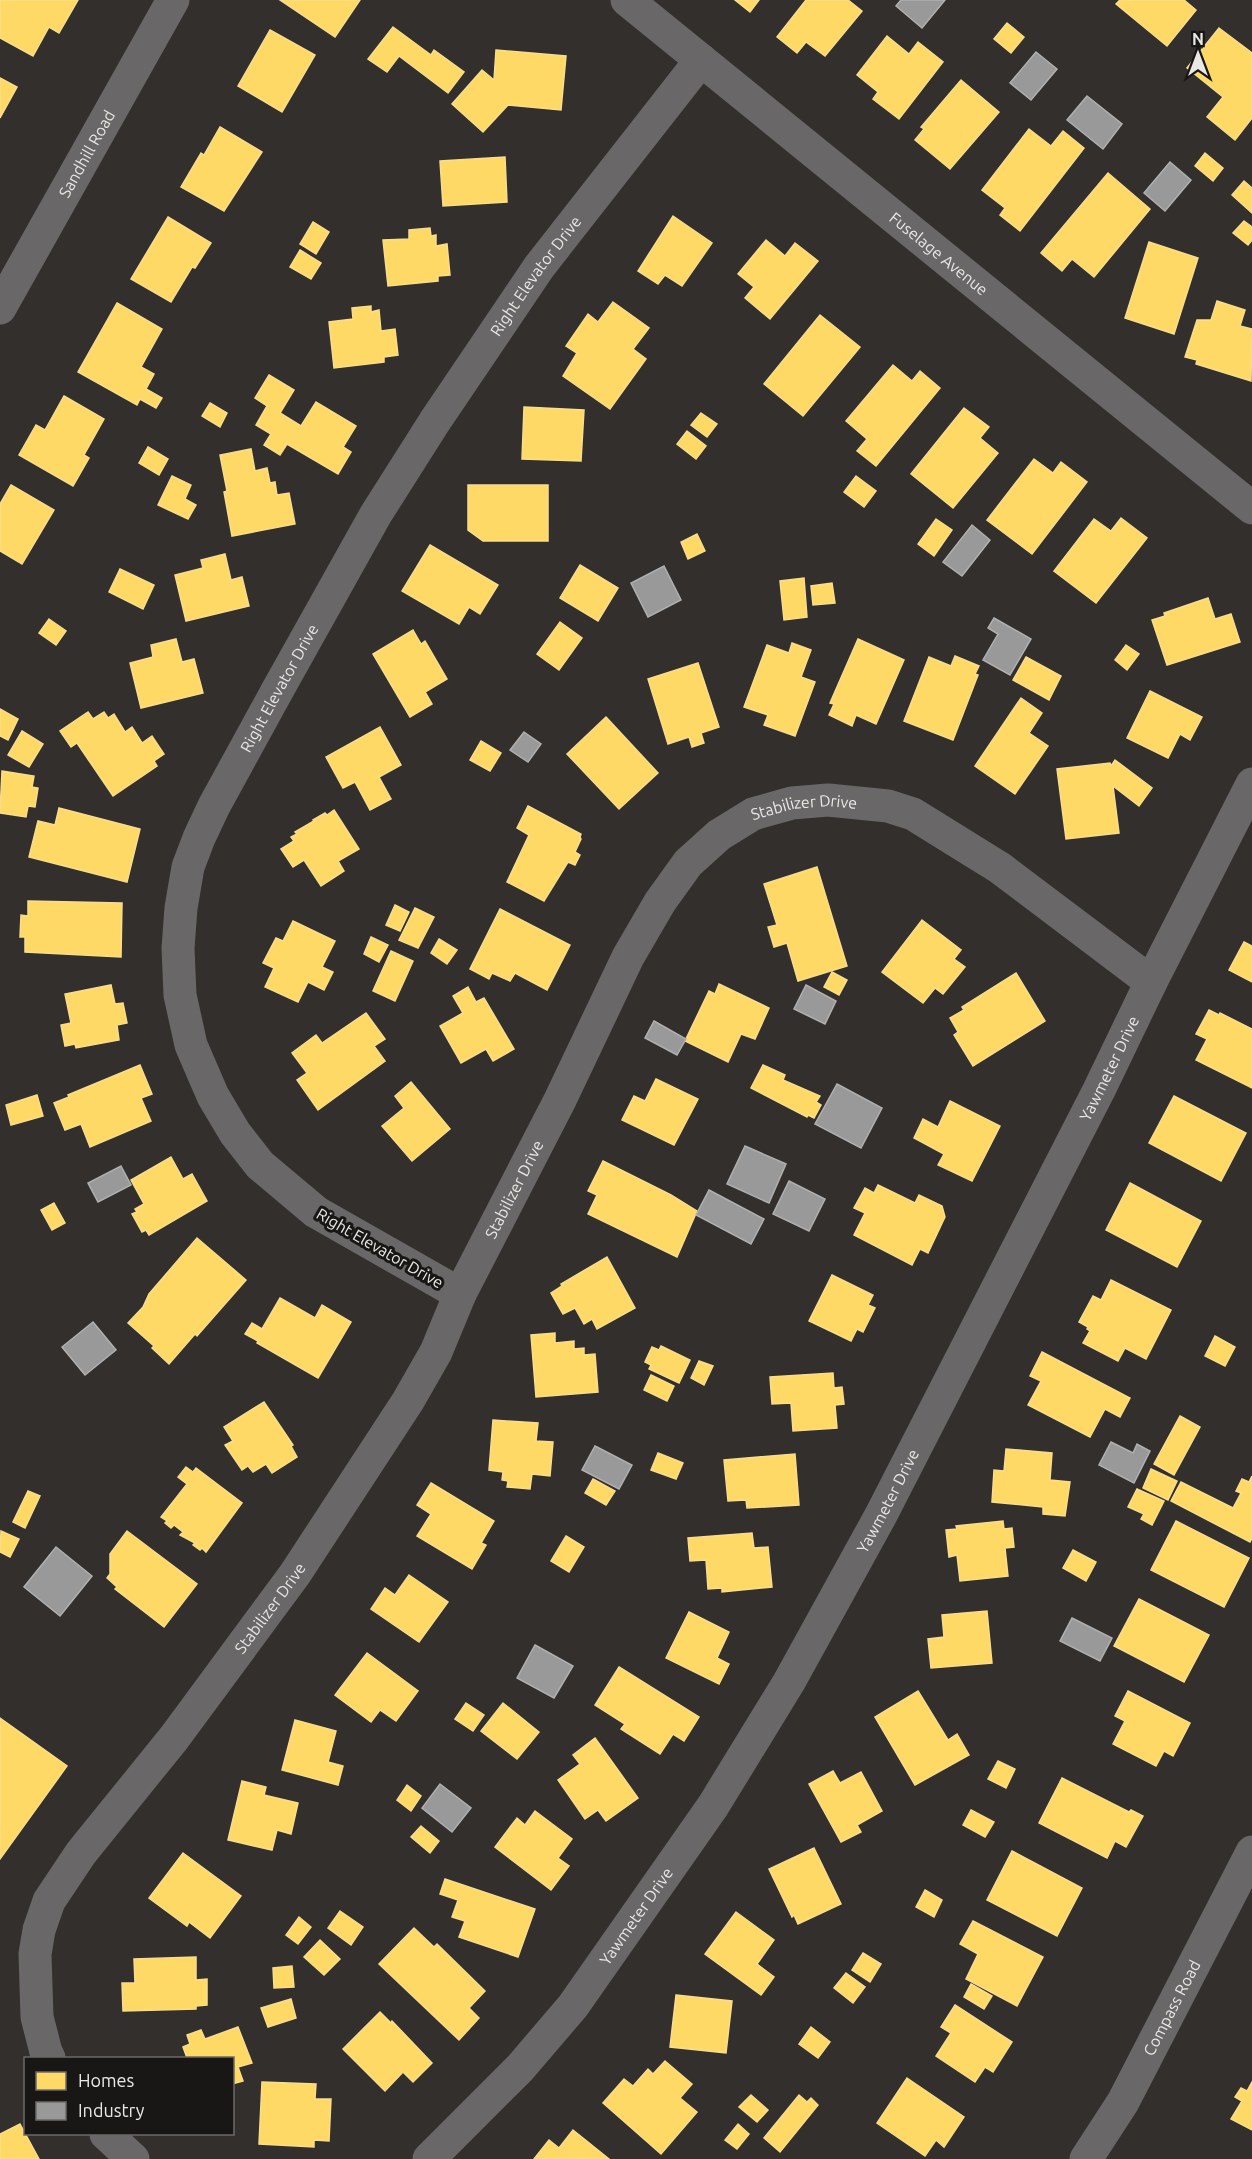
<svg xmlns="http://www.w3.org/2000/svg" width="1252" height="2159" font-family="Ubuntu,sans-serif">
	<rect width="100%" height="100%" fill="#322f2d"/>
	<g fill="#ffd966" stroke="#f9dd8c" stroke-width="1.5">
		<path d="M0 0H78L59 33 49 27 33 56 0 38Z"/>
		<path d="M280 0H360L335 37Z"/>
		<path d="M735 0H759L750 12Z"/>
		<path d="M806 0H848L862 11 825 56 806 42 797 53 777 37Z"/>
		<path d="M1120 0H1184L1196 10 1167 46 1116 4Z"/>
		<path d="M1007 23 1024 37 1011 53 994 39Z"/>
		<path d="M393 27 431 55 434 50 464 72 448 93 399 56 387 72 368 59Z"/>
		<path d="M1219 28 1252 53V118L1235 140 1207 117 1223 97 1187 68Z"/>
		<path d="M270 30 315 55 282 112 238 86Z"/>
		<path d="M887 36 909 54 918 42 943 62 899 119 873 99 878 92 857 75Z"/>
		<path d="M496 50 566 56 561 110 508 105 483 132 452 104 482 70 494 80Z"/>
		<path d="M0 78 17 87 0 118Z"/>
		<path d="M961 80 999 112 950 169 915 140 924 129 921 127Z"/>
		<path d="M220 127 262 152 224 211 181 187 201 153 204 155Z"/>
		<path d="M1029 129 1051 146 1063 131 1084 148 1020 231 1000 215 1005 208 982 190Z"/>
		<path d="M1205 153 1223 168 1213 181 1195 166Z"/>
		<path d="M505 157 507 202 443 206 440 161Z"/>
		<path d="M1108 173 1150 209 1094 277 1072 259 1062 271 1041 253Z"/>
		<path d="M1244 181 1252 188V213L1232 195Z"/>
		<path d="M673 216 712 243 682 286 665 275 658 284 638 271Z"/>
		<path d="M168 217 211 243 195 268 192 267 171 302 131 279Z"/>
		<path d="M1244 221 1252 227V240L1248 245 1233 233Z"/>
		<path d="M313 222 329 232 316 254 300 244Z"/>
		<path d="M430 228 431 236 436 235V246L447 244 450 275 438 276V281L388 286 383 240 409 239V230Z"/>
		<path d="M766 240 785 256 795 243 818 261 770 319 745 298 754 287 738 274Z"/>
		<path d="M1149 242 1198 258 1174 334 1125 318Z"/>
		<path d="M300 250 321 263 311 279 290 267Z"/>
		<path d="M1217 301 1245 310 1240 326 1252 329 1251 381 1196 364 1197 360 1185 357 1197 320H1211Z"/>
		<path d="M613 302 649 328 633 349 646 359 610 409 563 376 577 353 566 346 588 314 598 322Z"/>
		<path d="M117 303 162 329 141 367 154 374 146 389 162 398 156 408 140 399 137 405 78 372Z"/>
		<path d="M371 306V312L379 310 381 331 395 329 398 355 384 357V362L334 368 329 322 353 319 352 308Z"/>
		<path d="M820 315 860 347 803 416 764 384Z"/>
		<path d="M893 365 912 381 920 371 940 388 876 466 857 451 867 439 846 421Z"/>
		<path d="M269 375 294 390 280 413 301 426 316 402 356 426 343 447 351 452 338 474 287 444 280 455 264 445 271 434 256 425 267 406 255 398Z"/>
		<path d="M64 396 104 419 84 455 89 458 73 486 19 455 36 425 45 430Z"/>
		<path d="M210 403 227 413 220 427 202 416Z"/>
		<path d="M524 407 584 410 581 461 522 459Z"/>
		<path d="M964 408 989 427 980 438 998 453 953 508 911 474Z"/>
		<path d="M701 413 717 424 707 437 691 425Z"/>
		<path d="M687 431 706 446 696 459 677 444Z"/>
		<path d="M148 447 168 459 159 475 139 463Z"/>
		<path d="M251 449 255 471 267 468 270 483 275 482 277 495 289 493 295 524 232 536 224 492 227 491 220 455Z"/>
		<path d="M1034 459 1053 473 1061 462 1087 482 1032 554 987 520Z"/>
		<path d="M172 476 191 485 185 499 196 505 188 519 158 505Z"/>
		<path d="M856 476 876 491 864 507 844 492Z"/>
		<path d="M11 485 54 510 22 564 0 551V504Z"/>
		<path d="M468 485H548V541H483L468 530Z"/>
		<path d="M1121 518 1147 538 1096 603 1054 571 1094 519 1111 531Z"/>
		<path d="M936 519 952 530 934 556 918 544Z"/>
		<path d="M697 534 705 551 688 559 681 542Z"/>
		<path d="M430 545 498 585 480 614 469 607 459 624 402 591Z"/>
		<path d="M225 554 231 580 242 577 249 606 186 621 175 575 203 568 201 560Z"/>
		<path d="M580 565 618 588 598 621 560 598Z"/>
		<path d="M120 569 154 585 143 609 109 592Z"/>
		<path d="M804 578 807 617 784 620 780 581Z"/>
		<path d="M832 583 835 603 813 605 811 586Z"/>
		<path d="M1208 598 1215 619 1231 614 1240 642 1167 665 1152 620 1165 616 1164 613Z"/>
		<path d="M49 619 66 631 56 645 39 633Z"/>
		<path d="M560 622 582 638 559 670 537 654Z"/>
		<path d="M413 630 421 644 425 641 447 679 425 692 432 704 410 717 373 654Z"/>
		<path d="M176 639 182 662 194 659 203 693 141 708 130 663 153 657 151 645Z"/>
		<path d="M858 639 904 660 876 724 856 715 852 726 829 715 834 704 830 703Z"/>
		<path d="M792 643 811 650 801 677 815 682 795 736 764 725 768 715 744 707 767 645 789 653Z"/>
		<path d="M1126 645 1139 654 1127 670 1115 660Z"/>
		<path d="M955 656 979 666 975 674 978 675 953 740 904 721 929 657 951 666Z"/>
		<path d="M1026 657 1061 676 1049 700 1013 680Z"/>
		<path d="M698 663 719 727 701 733 704 743 692 747 689 737 668 744 648 679Z"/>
		<path d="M1150 691 1202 717 1190 740 1180 734 1168 758 1127 738Z"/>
		<path d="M1021 698 1042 713 1029 733 1048 746 1015 794 975 766Z"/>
		<path d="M0 709 18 719 8 740 0 736Z"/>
		<path d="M88 712 93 719 104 712 108 718 114 714 125 732 132 727 142 743 152 736 164 754 154 761 157 766 113 796 77 743 71 747 60 731Z"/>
		<path d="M606 717 658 773 619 809 567 754Z"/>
		<path d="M380 727 401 765 379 777 391 799 370 810 355 782 343 788 326 757Z"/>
		<path d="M22 731 43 744 29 767 8 755Z"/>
		<path d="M481 741 501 753 490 771 470 760Z"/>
		<path d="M1115 760 1152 788 1139 806 1113 786 1119 833 1066 839 1057 769 1110 763 1111 766Z"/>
		<path d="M2 771 34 776 32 787 38 788 35 807 28 806 26 817 0 813Z"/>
		<path d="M528 806 581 834 580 837 581 839 575 852 580 855 575 865 568 862 544 901 507 882 529 835 517 828Z"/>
		<path d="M59 808 140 829 127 882 29 857 38 821 55 825Z"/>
		<path d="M334 810 359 849 338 861 344 871 321 886 304 860 293 867 281 849 294 841 291 837 297 834 295 832 314 821 313 820 325 813 327 815Z"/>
		<path d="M817 867 847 966 798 981 787 943 774 947 768 927 777 925 764 884Z"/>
		<path d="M28 901 122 903 121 957 25 952V937H20L21 915 28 916Z"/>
		<path d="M395 905 409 912 400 931 386 925Z"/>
		<path d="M415 908 434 917 418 948 399 940Z"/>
		<path d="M500 909 570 945 547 990 515 973 510 981 492 973 489 979 470 969Z"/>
		<path d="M922 920 961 950 954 959 965 967 943 994 935 988 923 1003 882 972Z"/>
		<path d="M293 921 335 941 322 967 333 972 324 990 308 982 298 1002 265 987 274 968 263 963 276 938 283 941Z"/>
		<path d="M371 937 388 945 379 962 364 954Z"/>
		<path d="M439 939 457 950 447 964 431 953Z"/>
		<path d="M1244 942 1252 946V982L1229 970Z"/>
		<path d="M391 951 413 961 395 1001 373 991Z"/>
		<path d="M832 972 847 980 839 995 824 987Z"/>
		<path d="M1016 973 1045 1021 973 1066 954 1035 958 1032 950 1018 964 1010 962 1007Z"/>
		<path d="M719 984 769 1008 755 1039 741 1034 728 1062 685 1041 709 991 715 994Z"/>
		<path d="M111 985 115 1004 123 1003 127 1023 117 1025 119 1040 76 1048 75 1044 65 1046 61 1025 71 1023 65 994Z"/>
		<path d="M468 987 476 1002 484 998 514 1049 493 1061 486 1049 461 1063 440 1026 463 1013 453 996Z"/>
		<path d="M1209 1010 1219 1015 1220 1013 1252 1029V1088L1196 1060 1207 1039 1196 1034Z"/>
		<path d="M366 1013 385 1039 374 1046 385 1061 318 1110 297 1080 307 1073 292 1053 316 1035 322 1043Z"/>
		<path d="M140 1065 152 1094 141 1098 151 1121 90 1147 81 1124 65 1130 54 1103 69 1097 68 1095Z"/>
		<path d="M763 1065 785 1075 783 1080 820 1096 816 1102 821 1105 814 1118 808 1115 807 1117 751 1088Z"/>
		<path d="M656 1079 698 1099 674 1145 622 1120 634 1096 645 1101Z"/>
		<path d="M411 1082 450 1129 412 1161 382 1126 404 1108 395 1096Z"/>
		<path d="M37 1095 43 1116 11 1125 6 1105Z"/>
		<path d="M1174 1096 1246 1133 1221 1181 1149 1143Z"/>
		<path d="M950 1101 1000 1126 972 1181 938 1165 944 1154 914 1138 923 1119 938 1127Z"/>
		<path d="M171 1157 183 1179 192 1174 207 1201 149 1235 146 1230 142 1232 132 1214 137 1212 135 1209 144 1204 131 1180Z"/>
		<path d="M603 1161 671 1195 697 1211 677 1257 588 1214 597 1195 588 1191Z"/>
		<path d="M1130 1183 1201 1221 1177 1267 1106 1230Z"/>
		<path d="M878 1185 915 1203 919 1195 942 1206 945 1217 928 1253 920 1249 912 1265 854 1235 865 1213 854 1208 865 1188 874 1193Z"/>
		<path d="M54 1203 65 1223 52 1230 41 1210Z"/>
		<path d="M197 1238 246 1280 197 1336 195 1334 169 1364 152 1348 154 1346 128 1323 143 1307 149 1294Z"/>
		<path d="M607 1257 635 1308 597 1329 592 1319 584 1324 575 1308 563 1314 551 1293 562 1286 561 1284Z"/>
		<path d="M832 1275 873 1295 868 1305 875 1308 863 1332 857 1329 851 1341 809 1321Z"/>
		<path d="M1111 1280 1171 1310 1146 1359 1125 1348 1118 1361 1083 1343 1090 1331 1087 1329 1088 1327 1079 1322 1093 1296 1101 1300Z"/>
		<path d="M280 1298 315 1318 322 1305 351 1322 318 1378 257 1343 258 1341 245 1334 252 1323 262 1329Z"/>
		<path d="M555 1333V1343L574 1341V1349L584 1348V1355L595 1354 598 1392 536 1397 531 1335Z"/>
		<path d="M1215 1336 1235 1347 1225 1366 1205 1356Z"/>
		<path d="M661 1346 690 1360 679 1383 649 1369 651 1365 645 1362 652 1347 659 1350Z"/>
		<path d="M1042 1352 1130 1398 1120 1417 1105 1409 1090 1437 1028 1405 1041 1381 1030 1376Z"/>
		<path d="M699 1361 713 1366 704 1385 691 1378Z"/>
		<path d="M833 1373 834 1388 842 1387 844 1404 835 1405 837 1428 793 1431 791 1403 772 1404 770 1377Z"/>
		<path d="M651 1375 674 1386 667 1401 644 1390Z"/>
		<path d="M264 1402 293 1445 291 1446 297 1457 272 1473 266 1464 253 1472 248 1466 242 1470 225 1445 233 1441 224 1427Z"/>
		<path d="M1180 1416 1200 1427 1174 1475 1154 1464Z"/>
		<path d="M493 1420 538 1423 536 1441 553 1442 550 1476 532 1474 530 1489 507 1487 508 1481 502 1480 503 1472 489 1470Z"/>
		<path d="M1006 1449 1052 1453 1050 1480 1070 1482 1065 1516 1043 1514V1507L992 1502 994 1470 1004 1471Z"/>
		<path d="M658 1453 683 1463 676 1479 651 1470Z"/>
		<path d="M795 1454 799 1505 747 1508 746 1500 728 1501 724 1460Z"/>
		<path d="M186 1467 193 1472 196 1468 242 1503 206 1552 202 1548 200 1550 193 1545 195 1543 180 1535 183 1532 174 1525 171 1528 165 1523 167 1521 161 1517 187 1484 178 1477Z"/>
		<path d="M1151 1469 1177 1481 1168 1500 1143 1488Z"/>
		<path d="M1252 1476V1538L1250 1542 1171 1501 1181 1482 1233 1508 1241 1493 1236 1491 1242 1479 1249 1482Z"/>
		<path d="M593 1479 615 1491 606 1505 585 1493Z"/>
		<path d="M431 1483 494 1521 481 1543 486 1545 472 1569 417 1536 431 1514 417 1505Z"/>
		<path d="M1137 1489 1164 1501 1152 1525 1141 1519 1144 1514 1128 1507Z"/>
		<path d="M28 1491 40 1496 25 1528 13 1522Z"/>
		<path d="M1003 1521 1004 1529 1012 1528 1014 1547 1005 1548 1008 1576 960 1581 957 1555 949 1557 946 1530 957 1529 956 1526Z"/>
		<path d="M1176 1521 1249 1558 1224 1607 1151 1570Z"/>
		<path d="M1 1531 19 1539 10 1557 0 1552Z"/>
		<path d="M127 1531 197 1584 164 1627 115 1589 117 1587 107 1578 110 1574V1554Z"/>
		<path d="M752 1533 754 1548 768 1547 772 1587 722 1592V1588L708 1589 706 1560 690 1561 688 1538Z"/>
		<path d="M566 1536 584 1547 569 1572 551 1561Z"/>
		<path d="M1073 1550 1096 1562 1086 1581 1063 1568Z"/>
		<path d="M409 1575 448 1602 419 1642 371 1609 385 1588 395 1595Z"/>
		<path d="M1139 1599 1209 1635 1184 1682 1114 1646Z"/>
		<path d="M987 1611 992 1663 931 1668 928 1639 944 1637 942 1615Z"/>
		<path d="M689 1612 729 1632 717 1658 729 1664 719 1684 666 1658Z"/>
		<path d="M367 1653 418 1691 396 1721 380 1710 371 1722 335 1695Z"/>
		<path d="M619 1667 699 1717 684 1741 673 1734 660 1754 621 1729 625 1724 595 1705Z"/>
		<path d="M918 1691 948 1740 957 1734 969 1755 915 1785 875 1717Z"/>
		<path d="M1128 1691 1190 1723 1173 1756 1164 1751 1156 1766 1113 1744 1125 1721 1115 1716Z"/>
		<path d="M466 1703 484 1715 473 1731 455 1719Z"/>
		<path d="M503 1703 539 1732 517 1759 481 1731Z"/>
		<path d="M0 1718 67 1766 0 1859Z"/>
		<path d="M295 1720 336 1731 328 1762 343 1766 338 1785 282 1770Z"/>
		<path d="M595 1738 638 1798 606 1821 598 1810 585 1819 558 1780 580 1764 573 1755Z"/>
		<path d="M998 1761 1015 1769 1006 1788 988 1779Z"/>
		<path d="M833 1771 840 1783 861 1772 882 1811 857 1825 861 1832 841 1842 809 1784Z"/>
		<path d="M1062 1778 1129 1812 1131 1810 1143 1816 1126 1847 1115 1841 1107 1858 1039 1823Z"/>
		<path d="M242 1781 266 1787 264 1795 298 1803 291 1834 277 1830 272 1850 228 1840Z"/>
		<path d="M407 1785 421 1796 411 1811 397 1800Z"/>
		<path d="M971 1810 994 1822 985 1837 963 1825Z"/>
		<path d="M535 1811 572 1839 558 1858 569 1866 551 1890 495 1847 517 1818 525 1825Z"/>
		<path d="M421 1826 439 1841 430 1853 411 1837Z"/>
		<path d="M814 1848 841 1904 798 1924 794 1915 792 1917 769 1869Z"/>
		<path d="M1012 1851 1082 1888 1057 1936 987 1900Z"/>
		<path d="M183 1853 241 1896 210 1938 189 1922 187 1926 149 1898Z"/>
		<path d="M445 1879 535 1909 518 1957 459 1937 465 1921 452 1917 458 1900 440 1894Z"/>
		<path d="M925 1890 942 1900 934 1917 916 1907Z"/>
		<path d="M340 1911 363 1927 351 1945 328 1928Z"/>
		<path d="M736 1912 774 1940 757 1964 774 1977 761 1995 705 1954Z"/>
		<path d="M299 1917 311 1927 298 1944 286 1935Z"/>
		<path d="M973 1921 1043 1957 1017 2006 966 1979 978 1954 960 1944Z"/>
		<path d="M414 1928 434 1947 437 1944 485 1991 469 2008 479 2018 459 2040 379 1964Z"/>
		<path d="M320 1940 340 1959 324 1975 304 1957Z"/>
		<path d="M863 1953 881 1964 870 1982 852 1970Z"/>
		<path d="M196 1957V1980L207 1979V2005L196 2006V2009L123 2011 122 1983H135L134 1959Z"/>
		<path d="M292 1966 294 1987 274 1988 273 1968Z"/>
		<path d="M846 1973 865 1987 853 2003 834 1988Z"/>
		<path d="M971 1984 992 1996 984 2009 964 1997Z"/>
		<path d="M676 1995 732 2001 726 2053 670 2047Z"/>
		<path d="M291 1999 296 2018 268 2027 261 2008Z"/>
		<path d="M955 2005 1012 2042 993 2072 985 2067 975 2082 936 2056 951 2033 941 2027Z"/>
		<path d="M380 2012 391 2023 392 2021 432 2063 413 2082 403 2072 385 2091 343 2049Z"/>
		<path d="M238 2027 252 2063 238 2067 243 2081 232 2084V2058H187L183 2047 190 2044 187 2035 201 2030 205 2039Z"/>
		<path d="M811 2027 830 2042 818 2058 799 2044Z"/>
		<path d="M665 2061 692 2084 680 2098 697 2112 661 2154 603 2103 624 2079 633 2086 648 2069 653 2074Z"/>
		<path d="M907 2078 964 2117 944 2147 936 2140 925 2156 877 2123Z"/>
		<path d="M262 2082 316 2084 315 2099H331L329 2141 314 2140V2147L259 2144Z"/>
		<path d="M1252 2082V2130L1231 2119 1242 2101 1235 2097 1241 2088 1247 2091Z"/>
		<path d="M751 2095 768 2110 757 2122 739 2107Z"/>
		<path d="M799 2095 807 2102 811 2098 818 2105 780 2152 764 2138Z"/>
		<path d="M20 2124 39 2159H0V2134Z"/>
		<path d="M738 2124 749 2134 737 2149 725 2140Z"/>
		<path d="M573 2130 609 2159H534L549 2140 559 2148Z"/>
	</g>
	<g fill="#999" stroke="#b1b0b0" stroke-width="1.5">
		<path d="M901 0H945L922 28 896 6Z"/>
		<path d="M1036 52 1057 69 1031 100 1010 83Z"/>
		<path d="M1087 96 1122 124 1103 149 1067 120Z"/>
		<path d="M1170 162 1191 180 1165 211 1144 193Z"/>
		<path d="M972 525 990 540 962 576 943 562Z"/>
		<path d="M664 566 681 600 648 617 631 583Z"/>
		<path d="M994 618 1031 639 1010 675 983 660 998 634 988 628Z"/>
		<path d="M524 732 541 744 528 762 510 750Z"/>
		<path d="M806 985 836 1001 825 1024 794 1009Z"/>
		<path d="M654 1021 686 1039 677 1055 645 1038Z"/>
		<path d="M837 1084 882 1108 861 1148 815 1124Z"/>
		<path d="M745 1146 786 1164 769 1203 727 1184Z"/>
		<path d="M121 1166 131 1185 98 1202 88 1183Z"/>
		<path d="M789 1181 825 1199 809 1231 773 1214Z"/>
		<path d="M709 1190 764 1219 751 1244 696 1215Z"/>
		<path d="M93 1322 116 1350 85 1375 62 1347Z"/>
		<path d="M1111 1442 1133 1453 1137 1444 1150 1451 1134 1483 1099 1465Z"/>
		<path d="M595 1446 632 1465 619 1489 582 1470Z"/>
		<path d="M56 1547 92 1576 60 1616 24 1587Z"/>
		<path d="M1072 1618 1112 1638 1100 1661 1060 1641Z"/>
		<path d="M535 1645 573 1666 554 1698 517 1678Z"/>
		<path d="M440 1784 471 1808 452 1832 422 1808Z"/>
	</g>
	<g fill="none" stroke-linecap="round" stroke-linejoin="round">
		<g stroke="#696767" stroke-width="33">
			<path id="s1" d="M627 0 1252 508"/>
			<path id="s2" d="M0 308 173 0"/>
			<path id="s3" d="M460 1294 316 1212 260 1165 235 1133 213 1096 191 1045 180 995 178 948 181 908 188 867 199 838 214 806 277 691 376 514 435 421 539 267 701 60"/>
			<path id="s4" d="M49 2058 46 2052 37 2017 35 1954 39 1930 49 1901 81 1853 174 1738 295 1574 408 1401 436 1352 460 1294 560 1100 628 957 660 902 688 863 719 835 753 814 792 803 828 800 888 806 913 814 1000 868 1151 982"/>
			<path d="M106 2134 133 2159"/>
			<path id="s5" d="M429 2159 520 2068 573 2006 713 1806 789 1682 881 1515 1099 1090 1151 982 1252 784"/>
			<path id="s6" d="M1086 2159 1123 2102 1252 1852"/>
		</g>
	</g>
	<g text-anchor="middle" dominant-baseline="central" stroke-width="6" stroke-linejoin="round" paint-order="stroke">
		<g font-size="16" fill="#eae7e5" stroke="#191716">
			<text stroke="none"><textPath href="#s2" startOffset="177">Sandhill Road</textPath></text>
			<text stroke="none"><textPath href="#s1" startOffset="402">Fuselage Avenue</textPath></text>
			<text stroke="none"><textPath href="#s3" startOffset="1245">Right Elevator Drive</textPath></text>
			<text stroke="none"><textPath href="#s3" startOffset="759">Right Elevator Drive</textPath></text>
			<text stroke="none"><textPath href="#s4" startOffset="1518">Stabilizer Drive</textPath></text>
			<text stroke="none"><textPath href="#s5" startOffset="1292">Yawmeter Drive</textPath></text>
			<text stroke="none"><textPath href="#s4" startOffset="1014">Stabilizer Drive</textPath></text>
			<text transform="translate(380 1248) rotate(30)">Right Elevator Drive</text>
			<text stroke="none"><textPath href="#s5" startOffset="806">Yawmeter Drive</textPath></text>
			<text stroke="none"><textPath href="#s4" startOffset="528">Stabilizer Drive</textPath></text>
			<text stroke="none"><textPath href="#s5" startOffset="320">Yawmeter Drive</textPath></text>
			<text stroke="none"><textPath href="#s6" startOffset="174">Compass Road</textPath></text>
		</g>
	</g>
	<rect x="24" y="2057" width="210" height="78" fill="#191716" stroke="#6d6a69" stroke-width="1.5"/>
	<rect x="36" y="2072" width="30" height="18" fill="#ffd966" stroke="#6d6a69" stroke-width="1.5"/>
	<text x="78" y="2087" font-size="18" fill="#eae7e5">Homes</text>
	<rect x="36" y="2102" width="30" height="18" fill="#999999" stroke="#6d6a69" stroke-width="1.5"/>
	<text x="78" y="2117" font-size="18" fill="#eae7e5">Industry</text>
	<g transform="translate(1198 54)" stroke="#191716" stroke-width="4.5" paint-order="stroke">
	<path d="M0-4.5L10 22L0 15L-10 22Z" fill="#eae7e5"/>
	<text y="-9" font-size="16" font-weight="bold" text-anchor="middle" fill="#eae7e5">N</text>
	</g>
</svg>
